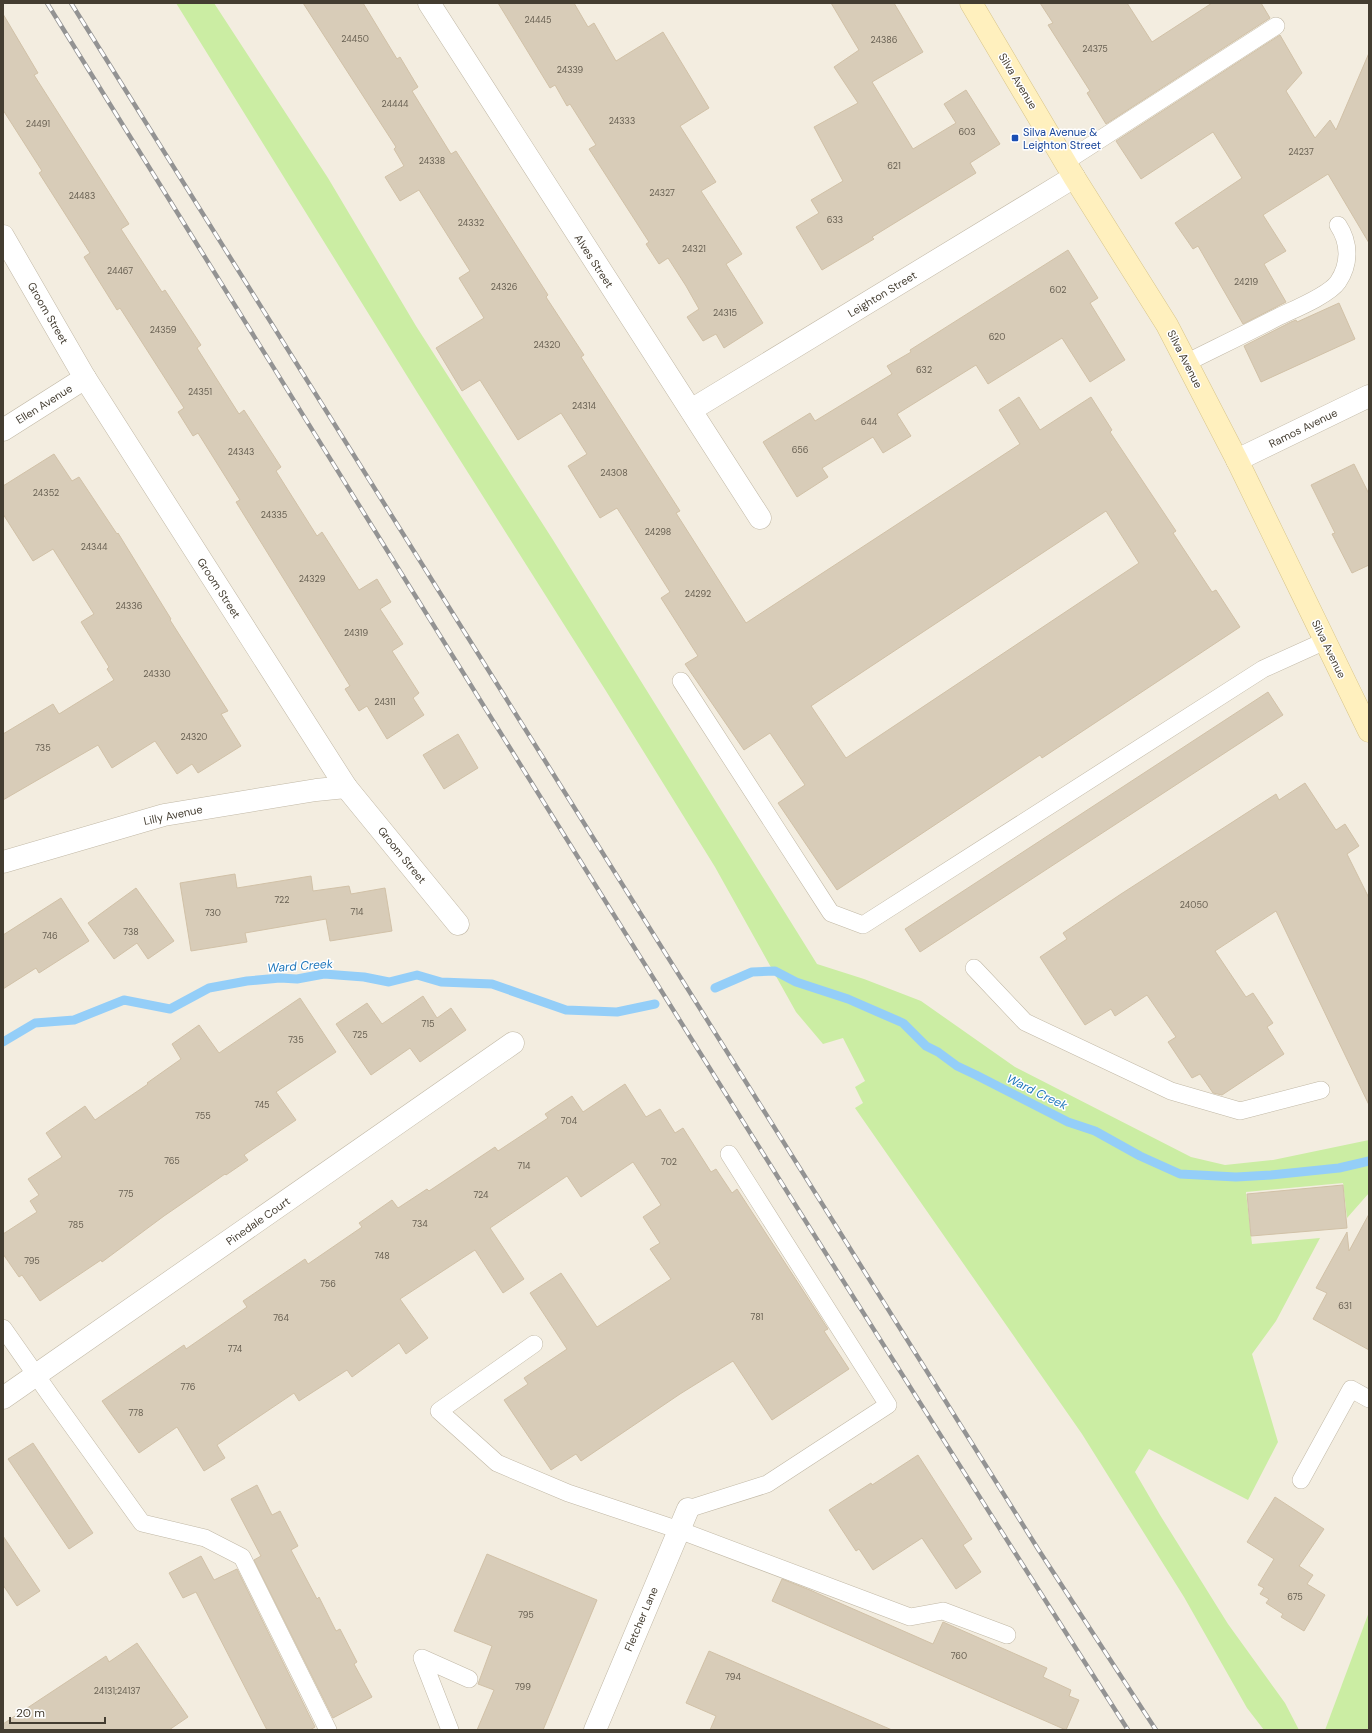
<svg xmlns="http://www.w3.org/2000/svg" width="1372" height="1733" font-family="'DM Sans',sans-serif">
	<rect width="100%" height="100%" fill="#f3ede0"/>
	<g fill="#cbeda3">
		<path d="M176 3H214L328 178 416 326 553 540 817 964 864 979 921 1001 1015 1067 1191 1157 1225 1165 1273 1160 1369 1140V1193L1347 1218 1343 1183 1246 1192 1252 1244 1320 1238 1276 1321 1252 1354 1278 1442 1248 1500 1149 1449 1135 1472 1160 1515 1228 1624 1285 1703 1299 1730H1264L1247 1708 1184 1597 1082 1434 855 1108 863 1103 855 1087 865 1081 843 1038 823 1044 796 1012 715 867 606 691 417 392Z"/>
		<path d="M1369 1612V1730H1325Z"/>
	</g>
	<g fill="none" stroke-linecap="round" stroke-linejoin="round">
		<g stroke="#94cef8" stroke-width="9">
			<path d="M715 988 752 972 775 971 796 982 848 999 903 1023 926 1046 938 1052 957 1066 976 1075 1068 1122 1095 1131 1140 1156 1180 1174 1236 1177 1271 1175 1339 1168 1369 1161"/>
			<path d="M3 1042 35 1023 74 1020 124 1000 170 1009 209 988 247 981 280 978 297 979 324 974 364 977 389 982 417 975 441 982 492 984 566 1010 617 1012 655 1004"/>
		</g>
	</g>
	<g fill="#d8ccb8" stroke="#d1c1a7" fill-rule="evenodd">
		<path d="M303 3H363L397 59 400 57 418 87 412 91 451 154 456 151 548 295 546 297 584 355 581 357 680 511 676 513 746 623 1020 444 999 410 1019 397 1040 430 1091 397 1112 430 1110 432 1176 531 1173 533 1212 592 1216 590 1240 627 1042 758 1040 755 837 890 778 803 805 785 770 733 744 750 685 664 698 656 661 598 670 592 617 508 600 518 568 466 587 454 561 413 518 440 480 380 462 391 436 348 484 318 459 278 470 271 419 190 400 201 385 177 404 166 394 149 396 147ZM1106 511 1139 563 846 758 811 706Z"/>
		<path d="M498 3H574L588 27 594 23 616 61 663 32 709 108 680 126 716 182 701 191 742 254 726 264 763 323 724 348 716 334 703 341 687 317 699 309 686 286 668 258 659 264 646 244 649 242 589 149 596 145 570 104 567 106 555 85 550 88Z"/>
		<path d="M831 3H894L923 52 872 82 913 149 956 123 944 104 966 90 1000 144 970 163 976 173 872 237 874 239 822 270 796 227 819 213 811 200 843 181 814 127 858 103 834 67 859 50Z"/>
		<path d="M1040 3H1127L1152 42 1212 3H1261L1270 18 1106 124 1087 93 1090 91 1048 25 1053 23Z"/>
		<path d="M3 14 38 73 34 75 129 224 121 229 162 292 165 290 201 345 197 348 239 414 244 410 281 467 276 471 317 536 322 532 359 590 377 579 391 602 380 609 403 644 392 651 419 693 413 698 424 715 387 739 367 706 359 711 345 689 350 686 236 502 240 500 198 433 193 436 178 412 184 408 120 308 117 310 84 257 90 253 39 173 42 171 3 110Z"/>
		<path d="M1280 35 1302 73 1286 91 1315 138 1330 120 1336 130 1369 53V243L1328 174 1263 215 1286 251 1264 264 1286 302 1243 324 1198 246 1193 249 1175 223 1242 178 1213 132 1141 179 1116 141Z"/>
		<path d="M1068 250 1098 298 1090 303 1125 360 1090 382 1062 338 988 384 976 365 897 414 911 436 883 453 873 437 822 468 828 477 797 497 763 442 810 413 815 421 892 374 887 366 911 352 910 350Z"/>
		<path d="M1339 303 1355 339 1261 382 1244 346 1291 322 1296 320 1297 322Z"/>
		<path d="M54 454 72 481 79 477 117 534 118 533 171 619 170 620 228 711 221 714 241 746 198 773 192 764 177 774 155 741 112 768 98 745 3 800V734L53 704 59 714 114 680 107 669 109 667 81 622 94 614 53 549 33 561 3 514V486Z"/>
		<path d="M1354 464 1369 494V565L1352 573 1332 534 1335 533 1311 485Z"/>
		<path d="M1268 692 1283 715 920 952 905 929Z"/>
		<path d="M458 734 478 768 444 789 423 755Z"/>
		<path d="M1305 783 1336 830 1345 824 1359 846 1347 854 1369 898V1105L1276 911 1215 951 1246 997 1253 993 1273 1023 1267 1027 1284 1054 1222 1095 1213 1093 1200 1074 1192 1078 1168 1042 1176 1037 1147 995 1115 1016 1111 1009 1085 1025 1040 957 1067 939 1063 933 1121 894 1276 794 1279 800Z"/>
		<path d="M235 874 237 888 311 876 313 891 349 886 351 894 385 888 392 931 330 941 326 919 245 933 247 942 191 951 180 883Z"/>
		<path d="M136 888 174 941 148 959 137 943 114 959 88 923Z"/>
		<path d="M61 898 89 941 39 973 36 968 3 989V935Z"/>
		<path d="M423 996 437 1018 451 1008 466 1030 420 1062 410 1048 371 1075 336 1024 367 1003 382 1024Z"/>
		<path d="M300 998 336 1052 276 1092 296 1120 244 1155 248 1160 226 1175 225 1174 164 1216 102 1262 101 1260 40 1301 22 1275 19 1277 3 1254V1234L37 1212 30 1201 39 1195 28 1179 62 1157 46 1133 85 1106 95 1120 148 1084 147 1083 181 1059 172 1044 199 1025 219 1053Z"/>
		<path d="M625 1084 646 1117 660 1109 675 1133 683 1128 711 1172 716 1169 732 1193 737 1189 828 1329 824 1331 849 1369 772 1420 733 1361 680 1394 581 1461 576 1454 551 1470 504 1400 528 1384 524 1378 567 1349 530 1293 561 1273 597 1327 671 1279 650 1249 660 1243 643 1217 661 1205 633 1162 581 1197 567 1176 490 1228 524 1279 503 1293 475 1250 400 1299 428 1338 406 1354 399 1343 352 1377 347 1370 299 1401 294 1393 217 1445 225 1458 204 1471 177 1427 139 1453 102 1401 184 1345 186 1349 247 1307 243 1301 305 1259 308 1264 362 1227 359 1223 392 1200 398 1208 427 1189 429 1191 495 1147 498 1151 548 1118 545 1114 572 1096 583 1112Z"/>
		<path d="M1343 1185 1347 1228 1251 1236 1247 1194Z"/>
		<path d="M1369 1214V1350L1313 1319 1327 1293 1316 1288 1347 1232 1349 1251Z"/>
		<path d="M33 1443 93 1533 69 1549 8 1459Z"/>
		<path d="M918 1455 972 1539 963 1545 981 1572 956 1589 922 1538 873 1570 859 1549 856 1551 829 1510 871 1483 872 1485Z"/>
		<path d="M257 1485 272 1515 280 1511 298 1546 291 1550 317 1599 319 1597 336 1631 340 1629 357 1662 354 1664 372 1697 333 1718 254 1560 261 1556 231 1499Z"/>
		<path d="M1275 1497 1324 1529 1299 1566 1313 1575 1307 1584 1325 1595 1304 1631 1281 1617 1283 1614 1266 1603 1269 1599 1260 1594 1264 1588 1258 1585 1274 1559 1247 1542Z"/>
		<path d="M3 1536 40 1591 17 1606 3 1585Z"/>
		<path d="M487 1554 597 1600 543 1730H477L494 1690 478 1684 492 1646 454 1631Z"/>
		<path d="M201 1556 214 1580 237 1569 315 1727 310 1730H267L196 1592 183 1598 169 1573Z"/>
		<path d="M782 1579 810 1590 933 1644 943 1622 1047 1668 1043 1677 1071 1690 1069 1696 1079 1700 1066 1730 772 1601Z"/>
		<path d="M137 1643 188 1717 169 1730H3V1724L106 1656 109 1662Z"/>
		<path d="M709 1651 892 1730H710L716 1716 686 1703Z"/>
	</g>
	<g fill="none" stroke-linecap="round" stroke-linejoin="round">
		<g stroke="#c1b8a5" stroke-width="18">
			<g id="lane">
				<path d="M1065 162 1276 26"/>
				<path d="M1186 363C1218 347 1249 332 1280 316 1295 309 1329 295 1338 282 1350 264 1350 243 1338 225"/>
				<path d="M681 681 831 913 863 925 1263 669 1325 641"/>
				<path d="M974 968 1025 1022 1171 1091 1240 1111 1321 1090"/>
				<path d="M3 1328 50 1395 142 1523 205 1538 242 1557 328 1730"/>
				<path d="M534 1344 439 1411 497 1463 568 1493 679 1530 910 1617 943 1611 1007 1635"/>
				<path d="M1301 1480 1351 1389 1369 1399"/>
				<path d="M688 1509 767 1484 888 1405 729 1154"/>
				<path d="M450 1730 422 1658 469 1679"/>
			</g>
		</g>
		<g stroke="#c1b8a5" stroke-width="23">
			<g id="street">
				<path d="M429 3 760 518"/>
				<path d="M3 236 85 378 346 787 458 924"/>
				<path d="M691 410 1074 177"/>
				<path d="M3 430 85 378"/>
				<path d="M1237 460 1369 396"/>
				<path d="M3 862 164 815 316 790 346 787"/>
				<path d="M3 1398 513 1043"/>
				<path d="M595 1730 688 1509"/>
			</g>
		</g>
		<g stroke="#d8c58a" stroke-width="23">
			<path id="secondary" d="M971 3 1074 177 1167 325 1237 460 1369 731"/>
		</g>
		<use href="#lane" stroke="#fff" stroke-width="17"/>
		<use href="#street" stroke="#fff" stroke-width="22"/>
		<use href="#secondary" stroke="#fff0be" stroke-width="22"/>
		<g stroke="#939393" stroke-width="4.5">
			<g id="rail">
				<path d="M47 3C406 580 762 1158 1128 1730"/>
				<path d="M71 3 1038 1549 1156 1730"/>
			</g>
		</g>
		<use href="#rail" stroke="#fff" stroke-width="3" stroke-dasharray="9" stroke-linecap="butt"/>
	</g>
	<rect fill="#1a4fb4" stroke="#fff" stroke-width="1.5" x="1011" y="134" width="8" height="8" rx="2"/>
	<g text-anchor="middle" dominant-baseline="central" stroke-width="3" stroke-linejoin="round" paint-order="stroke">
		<g font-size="9" fill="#696153">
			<text x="538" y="20">24445</text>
			<text x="355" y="39">24450</text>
			<text x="884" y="40">24386</text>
			<text x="1095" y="49">24375</text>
			<text x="570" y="70">24339</text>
			<text x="395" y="104">24444</text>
			<text x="622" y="121">24333</text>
			<text x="38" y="124">24491</text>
			<text x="967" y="132">603</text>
			<text x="1301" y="152">24237</text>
			<text x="432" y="161">24338</text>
			<text x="894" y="166">621</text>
			<text x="662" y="193">24327</text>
			<text x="82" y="196">24483</text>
			<text x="835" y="220">633</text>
			<text x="471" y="223">24332</text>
			<text x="694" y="249">24321</text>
			<text x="120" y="271">24467</text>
			<text x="1246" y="282">24219</text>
			<text x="504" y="287">24326</text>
			<text x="1058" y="290">602</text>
			<text x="725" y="313">24315</text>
			<text x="163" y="330">24359</text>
			<text x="997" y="337">620</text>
			<text x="547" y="345">24320</text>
			<text x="924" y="370">632</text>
			<text x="200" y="392">24351</text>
			<text x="584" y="406">24314</text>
			<text x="869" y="422">644</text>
			<text x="800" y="450">656</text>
			<text x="241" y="452">24343</text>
			<text x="614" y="473">24308</text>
			<text x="46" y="493">24352</text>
			<text x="274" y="515">24335</text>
			<text x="658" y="532">24298</text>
			<text x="94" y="547">24344</text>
			<text x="312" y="579">24329</text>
			<text x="698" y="594">24292</text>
			<text x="129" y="606">24336</text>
			<text x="356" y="633">24319</text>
			<text x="157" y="674">24330</text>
			<text x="385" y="702">24311</text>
			<text x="194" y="737">24320</text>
			<text x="43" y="748">735</text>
			<text x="282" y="900">722</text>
			<text x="1194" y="905">24050</text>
			<text x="357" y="912">714</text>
			<text x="213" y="913">730</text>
			<text x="131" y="932">738</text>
			<text x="50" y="936">746</text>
			<text x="428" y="1024">715</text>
			<text x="360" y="1035">725</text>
			<text x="296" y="1040">735</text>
			<text x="262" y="1105">745</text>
			<text x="203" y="1116">755</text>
			<text x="569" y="1121">704</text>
			<text x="172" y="1161">765</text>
			<text x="669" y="1162">702</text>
			<text x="524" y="1166">714</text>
			<text x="126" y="1194">775</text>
			<text x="481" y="1195">724</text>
			<text x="420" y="1224">734</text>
			<text x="76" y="1225">785</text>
			<text x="382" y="1256">748</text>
			<text x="32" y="1261">795</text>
			<text x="328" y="1284">756</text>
			<text x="1345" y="1306">631</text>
			<text x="757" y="1317">781</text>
			<text x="281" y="1318">764</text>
			<text x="235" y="1349">774</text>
			<text x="188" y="1387">776</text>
			<text x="136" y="1413">778</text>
			<text x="1295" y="1597">675</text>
			<text x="526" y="1615">795</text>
			<text x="959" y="1656">760</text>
			<text x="733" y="1677">794</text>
			<text x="523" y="1687">799</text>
			<text x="117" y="1691">24131;24137</text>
		</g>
		<g font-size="11" fill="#443d31" stroke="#fff">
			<text transform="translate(1018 81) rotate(59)">Silva Avenue</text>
			<text transform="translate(594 261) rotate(57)">Alves Street</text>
			<text transform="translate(882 294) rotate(-31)">Leighton Street</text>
			<text transform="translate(48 313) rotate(60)">Groom Street</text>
			<text transform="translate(1185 359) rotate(63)">Silva Avenue</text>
			<text transform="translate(44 404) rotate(-32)">Ellen Avenue</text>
			<text transform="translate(1303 428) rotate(-26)">Ramos Avenue</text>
			<text transform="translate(219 588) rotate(57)">Groom Street</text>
			<text transform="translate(1329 649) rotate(64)">Silva Avenue</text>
			<text transform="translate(173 815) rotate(-12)">Lilly Avenue</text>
			<text transform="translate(402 855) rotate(51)">Groom Street</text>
			<text transform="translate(258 1221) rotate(-35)">Pinedale Court</text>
			<text transform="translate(641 1619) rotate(-67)">Fletcher Lane</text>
		</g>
		<g font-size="11" fill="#164399" stroke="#fff" text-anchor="start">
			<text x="1023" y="132">Silva Avenue &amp;<tspan x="1023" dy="13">Leighton Street</tspan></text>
		</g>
		<g font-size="12" font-style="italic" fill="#1f77bb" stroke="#fff">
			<text transform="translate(300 966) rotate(-4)">Ward Creek</text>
			<text transform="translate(1037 1092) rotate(26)">Ward Creek</text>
		</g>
	</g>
	<rect width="1372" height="1733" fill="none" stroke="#443d31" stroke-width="8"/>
	<path d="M10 1717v6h95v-6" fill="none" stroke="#443d31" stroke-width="2"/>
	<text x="16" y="1717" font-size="12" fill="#443d31" stroke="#ffffff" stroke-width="3" paint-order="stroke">20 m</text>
</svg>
